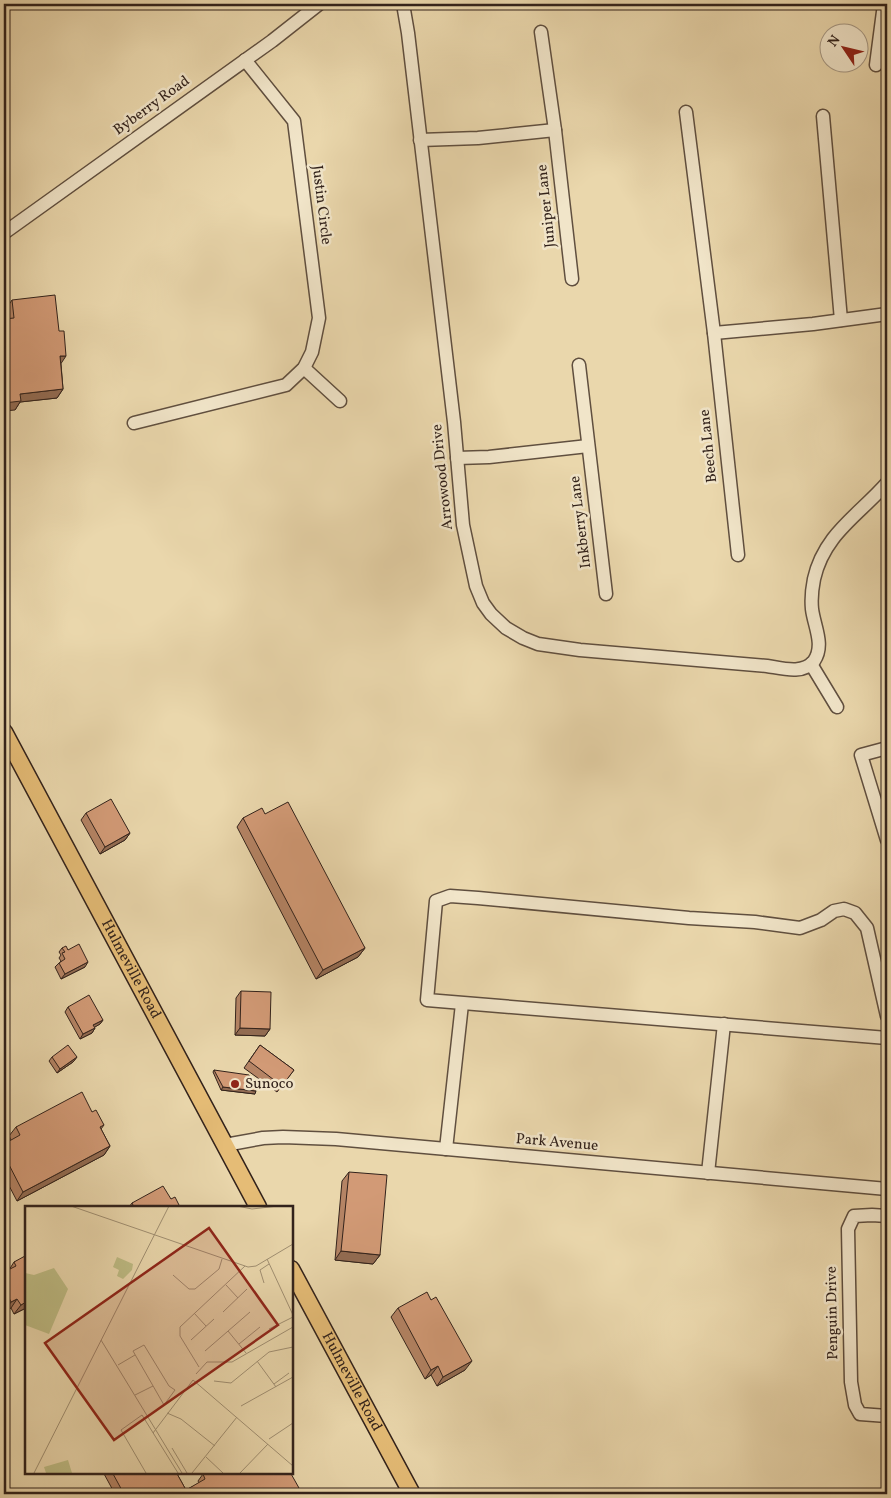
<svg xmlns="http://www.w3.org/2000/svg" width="891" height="1498" font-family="Vollkorn,serif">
	<rect width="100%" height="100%" fill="#ead7ac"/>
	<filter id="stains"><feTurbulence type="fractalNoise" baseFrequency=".004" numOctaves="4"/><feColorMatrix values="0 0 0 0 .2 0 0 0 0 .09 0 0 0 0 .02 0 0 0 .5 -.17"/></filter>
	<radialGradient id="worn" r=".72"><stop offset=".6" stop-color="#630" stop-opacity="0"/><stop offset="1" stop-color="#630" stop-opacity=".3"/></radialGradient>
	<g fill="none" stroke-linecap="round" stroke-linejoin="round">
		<g stroke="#604f3f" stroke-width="15">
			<g id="minor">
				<path d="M403 4 408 33 454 422 463 525 476 586 483 603 491 614 506 628 523 638 538 644 580 650 767 666C781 668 803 675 814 661 825 645 814 626 812 609 811 599 812 589 814 579 824 534 859 515 887 483"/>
				<path d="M541 32 555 130 572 279"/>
				<path d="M876 65 884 4"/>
				<path d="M686 112 714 333 738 555"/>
				<path d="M823 116 841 320"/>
				<path d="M420 140 478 138 555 130"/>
				<path d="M4 233 272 41 319 4"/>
				<path d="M714 333 813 324 887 314"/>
				<path d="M579 365 606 594"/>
				<path d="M304 368 340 401"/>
				<path d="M134 423 286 385 304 368 312 352 319 318 294 121 245 60"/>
				<path d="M457 458 489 457 588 446"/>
				<path d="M811 664 837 707"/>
				<path d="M887 748 861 755 887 840"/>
				<path d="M887 1016 867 928 855 913 844 909 834 911 821 920 800 928 755 922 689 918 478 898 450 896 436 901 427 1000 887 1038"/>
				<path d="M225 1145 263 1138 283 1137 336 1139 887 1189"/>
				<path d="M446 1149 462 1004"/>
				<path d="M708 1173 724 1024"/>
				<path d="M887 1216 872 1215 854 1216 848 1229 851 1382 855 1405 860 1414 887 1416"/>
			</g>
		</g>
		<g stroke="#32221b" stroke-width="19">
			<g id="major">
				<path id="s1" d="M4 732 258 1207"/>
				<path id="s2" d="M291 1269 412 1494"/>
			</g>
		</g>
		<use href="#minor" stroke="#f1e5c9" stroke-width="12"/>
		<use href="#major" stroke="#e5bc76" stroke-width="16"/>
	</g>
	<g fill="#b58465" stroke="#32221b">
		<path d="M12 300 61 364 63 389 57 398 20 402 15 410 6 309Z"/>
		<path d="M86 813 130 833 125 840 100 854 81 820Z"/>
		<path d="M265 814 365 948 358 957 316 979 237 827 243 818Z"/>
		<path d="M62 948 68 950 85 967 61 979 55 967 61 961 59 958 61 955 59 952Z"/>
		<path d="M241 991 270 1029 265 1036 235 1035 236 998Z"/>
		<path d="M68 1007 103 1020 100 1024 94 1027 95 1028 92 1033 80 1039 65 1012Z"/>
		<path d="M260 1045 294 1070 277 1092 244 1068Z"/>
		<path d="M52 1057H77L73 1062 57 1073 49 1061Z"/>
		<path d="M214 1070 255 1094 221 1090 213 1072Z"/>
		<path d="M92 1112 104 1125 101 1129 110 1146 104 1155 17 1201 4 1176V1144L11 1140 9 1136 16 1127Z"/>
		<path d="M349 1172 380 1255 373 1264 335 1260 342 1181Z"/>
		<path d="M171 1199 180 1207H129L132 1203Z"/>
		<path d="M26 1258V1308L14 1314 11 1308 5 1311 4 1309V1272L9 1270 14 1262Z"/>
		<path d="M398 1308 465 1370 437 1386 431 1375 425 1379 391 1317Z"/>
		<path d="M103 1472H176L186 1490 199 1483 198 1481 203 1474 294 1494H115Z"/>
	</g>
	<g fill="#936c53" stroke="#32221b">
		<path d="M60 356H66L60 365Z"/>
		<path d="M63 389 57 398 20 402 15 410 4 411V403L20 394Z"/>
		<path d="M130 833 125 840 100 854 105 847Z"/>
		<path d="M365 948 358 957 316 979 323 970Z"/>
		<path d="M88 962 85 967 61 979 65 974Z"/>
		<path d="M103 1020 100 1024 90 1030 93 1025Z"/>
		<path d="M95 1028 92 1033 80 1039 83 1034Z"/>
		<path d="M240 1028 270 1029 265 1036 235 1035Z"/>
		<path d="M77 1057 73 1062 57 1073 60 1069Z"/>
		<path d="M223 1087 256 1091 255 1094 221 1090Z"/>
		<path d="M110 1146 104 1155 17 1201 23 1192Z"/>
		<path d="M341 1251 380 1255 373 1264 335 1260Z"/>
		<path d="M17 1299 11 1308 5 1311 11 1302Z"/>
		<path d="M26 1302V1308L14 1314 21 1305Z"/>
		<path d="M472 1361 465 1370 437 1386 443 1377Z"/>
		<path d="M438 1366 431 1375 425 1379 431 1370Z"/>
		<path d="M299 1488 294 1494H286Z"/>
	</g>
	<g fill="#d29a76" stroke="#32221b">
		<path d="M55 295 59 331H64L66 356H60L63 389 20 394 21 401 4 403V319L14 318 12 300Z"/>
		<path d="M111 799 130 833 105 847 86 813Z"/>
		<path d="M288 802 365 948 323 970 243 818 262 808 265 814Z"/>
		<path d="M79 944 88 962 65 974 59 963 65 959 62 953 65 952 62 948 66 946 68 950Z"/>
		<path d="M241 991 271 992 270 1029 240 1028Z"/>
		<path d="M89 995 103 1020 93 1025 95 1028 83 1034 68 1007Z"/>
		<path d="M68 1045 77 1057 60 1069 52 1057Z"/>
		<path d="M260 1045 294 1070 282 1086 249 1061Z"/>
		<path d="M214 1070 249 1075 256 1091 223 1087Z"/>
		<path d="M82 1092 92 1112 96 1110 104 1125 100 1127 110 1146 23 1192 4 1155V1144L20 1135 16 1127Z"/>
		<path d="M349 1172 387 1175 380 1255 341 1251Z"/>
		<path d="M163 1186 171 1199 175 1197 180 1207H134L132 1203Z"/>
		<path d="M25 1256 26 1258V1302L21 1305 17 1299 11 1302 4 1288V1282L7 1280 4 1272 16 1266 14 1262Z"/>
		<path d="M427 1292 431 1300 436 1297 472 1361 443 1377 438 1366 431 1370 398 1308Z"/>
		<path d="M112 1472H176L186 1490 205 1479 203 1474 207 1472H290L299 1488 286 1494H124Z"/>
	</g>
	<circle fill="#8f2418" stroke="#f1e5c9" stroke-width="2" cx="235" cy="1084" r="5"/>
	<g text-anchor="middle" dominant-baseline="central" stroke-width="5" stroke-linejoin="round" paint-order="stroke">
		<g font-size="15" fill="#32221b" stroke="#f1e5c9">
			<text transform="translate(152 106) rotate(-36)">Byberry Road</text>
			<text transform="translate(321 205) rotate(83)">Justin Circle</text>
			<text transform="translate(547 206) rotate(-96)">Juniper Lane</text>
			<text transform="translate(709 446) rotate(-96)">Beech Lane</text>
			<text transform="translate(443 477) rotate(-96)">Arrowood Drive</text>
			<text transform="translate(581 522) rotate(-97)">Inkberry Lane</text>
			<text stroke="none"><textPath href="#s1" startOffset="269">Hulmeville Road</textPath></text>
			<text transform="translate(557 1143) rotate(5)">Park Avenue</text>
			<text transform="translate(833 1313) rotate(-91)">Penguin Drive</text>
			<text stroke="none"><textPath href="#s2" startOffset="128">Hulmeville Road</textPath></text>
		</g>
		<g font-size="15" fill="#32221b" stroke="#f1e5c9" text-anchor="start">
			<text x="245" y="1084">Sunoco</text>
		</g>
	</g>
	<g transform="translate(25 1206)">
		<rect width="268" height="268" fill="#ead7ac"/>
		<path d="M92 51 108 58 107 64 98 73 92 70 94 64 88 61ZM29 62 43 83 24 128 0 119V67L9 69Z" fill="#bebc84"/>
		<path d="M43 254 47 267H21L19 261Z" fill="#bebc84"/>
		<path fill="none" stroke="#a08f72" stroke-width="1" d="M46 0 223 61 231 60 268 38M212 0 227 3 253 0M242 53 268 109M148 69 164 83H170L194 63 197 53M239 77 235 64 244 58M201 79 213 92M198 106 222 83M169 107 181 120M244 123 268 111M203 125 221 147M76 134 157 267M166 134 189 113M214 138 235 121M119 139 144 180 150 184 139 199 108 145ZM180 145 225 106M232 155 251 181M93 159 110 149M174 161 155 130V121L220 60M171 168 182 156H207L268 121M189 175 206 177 244 146 268 141M249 178 264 167M110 189 128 180M216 200 268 171M142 207 156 213 190 240M128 227 168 174 268 260M244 233 268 217M147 242 162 267M181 251 198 267M9 267 144 0M121 267 96 224 117 209 153 267M167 267 212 211M215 267 243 238"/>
		<path fill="#8f2418" fill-opacity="0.15" stroke="#8f2418" stroke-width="2.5" d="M184 22 253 119 89 234 20 137Z"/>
		<rect width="268" height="268" fill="none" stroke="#32221b" stroke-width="2.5"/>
	</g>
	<rect width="891" height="1498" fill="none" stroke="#ead7ac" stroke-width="20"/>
	<rect x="5" y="5" width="881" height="1488" fill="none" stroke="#32221b" stroke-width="2.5"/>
	<rect x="10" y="10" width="871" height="1478" fill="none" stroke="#32221b"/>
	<g transform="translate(844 48) rotate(305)"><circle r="24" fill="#f1e5c9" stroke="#a59783"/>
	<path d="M0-4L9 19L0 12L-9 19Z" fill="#8f2418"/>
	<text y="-8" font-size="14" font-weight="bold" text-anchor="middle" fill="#32221b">N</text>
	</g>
	<rect width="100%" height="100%" filter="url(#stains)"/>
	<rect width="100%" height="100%" fill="url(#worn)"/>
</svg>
